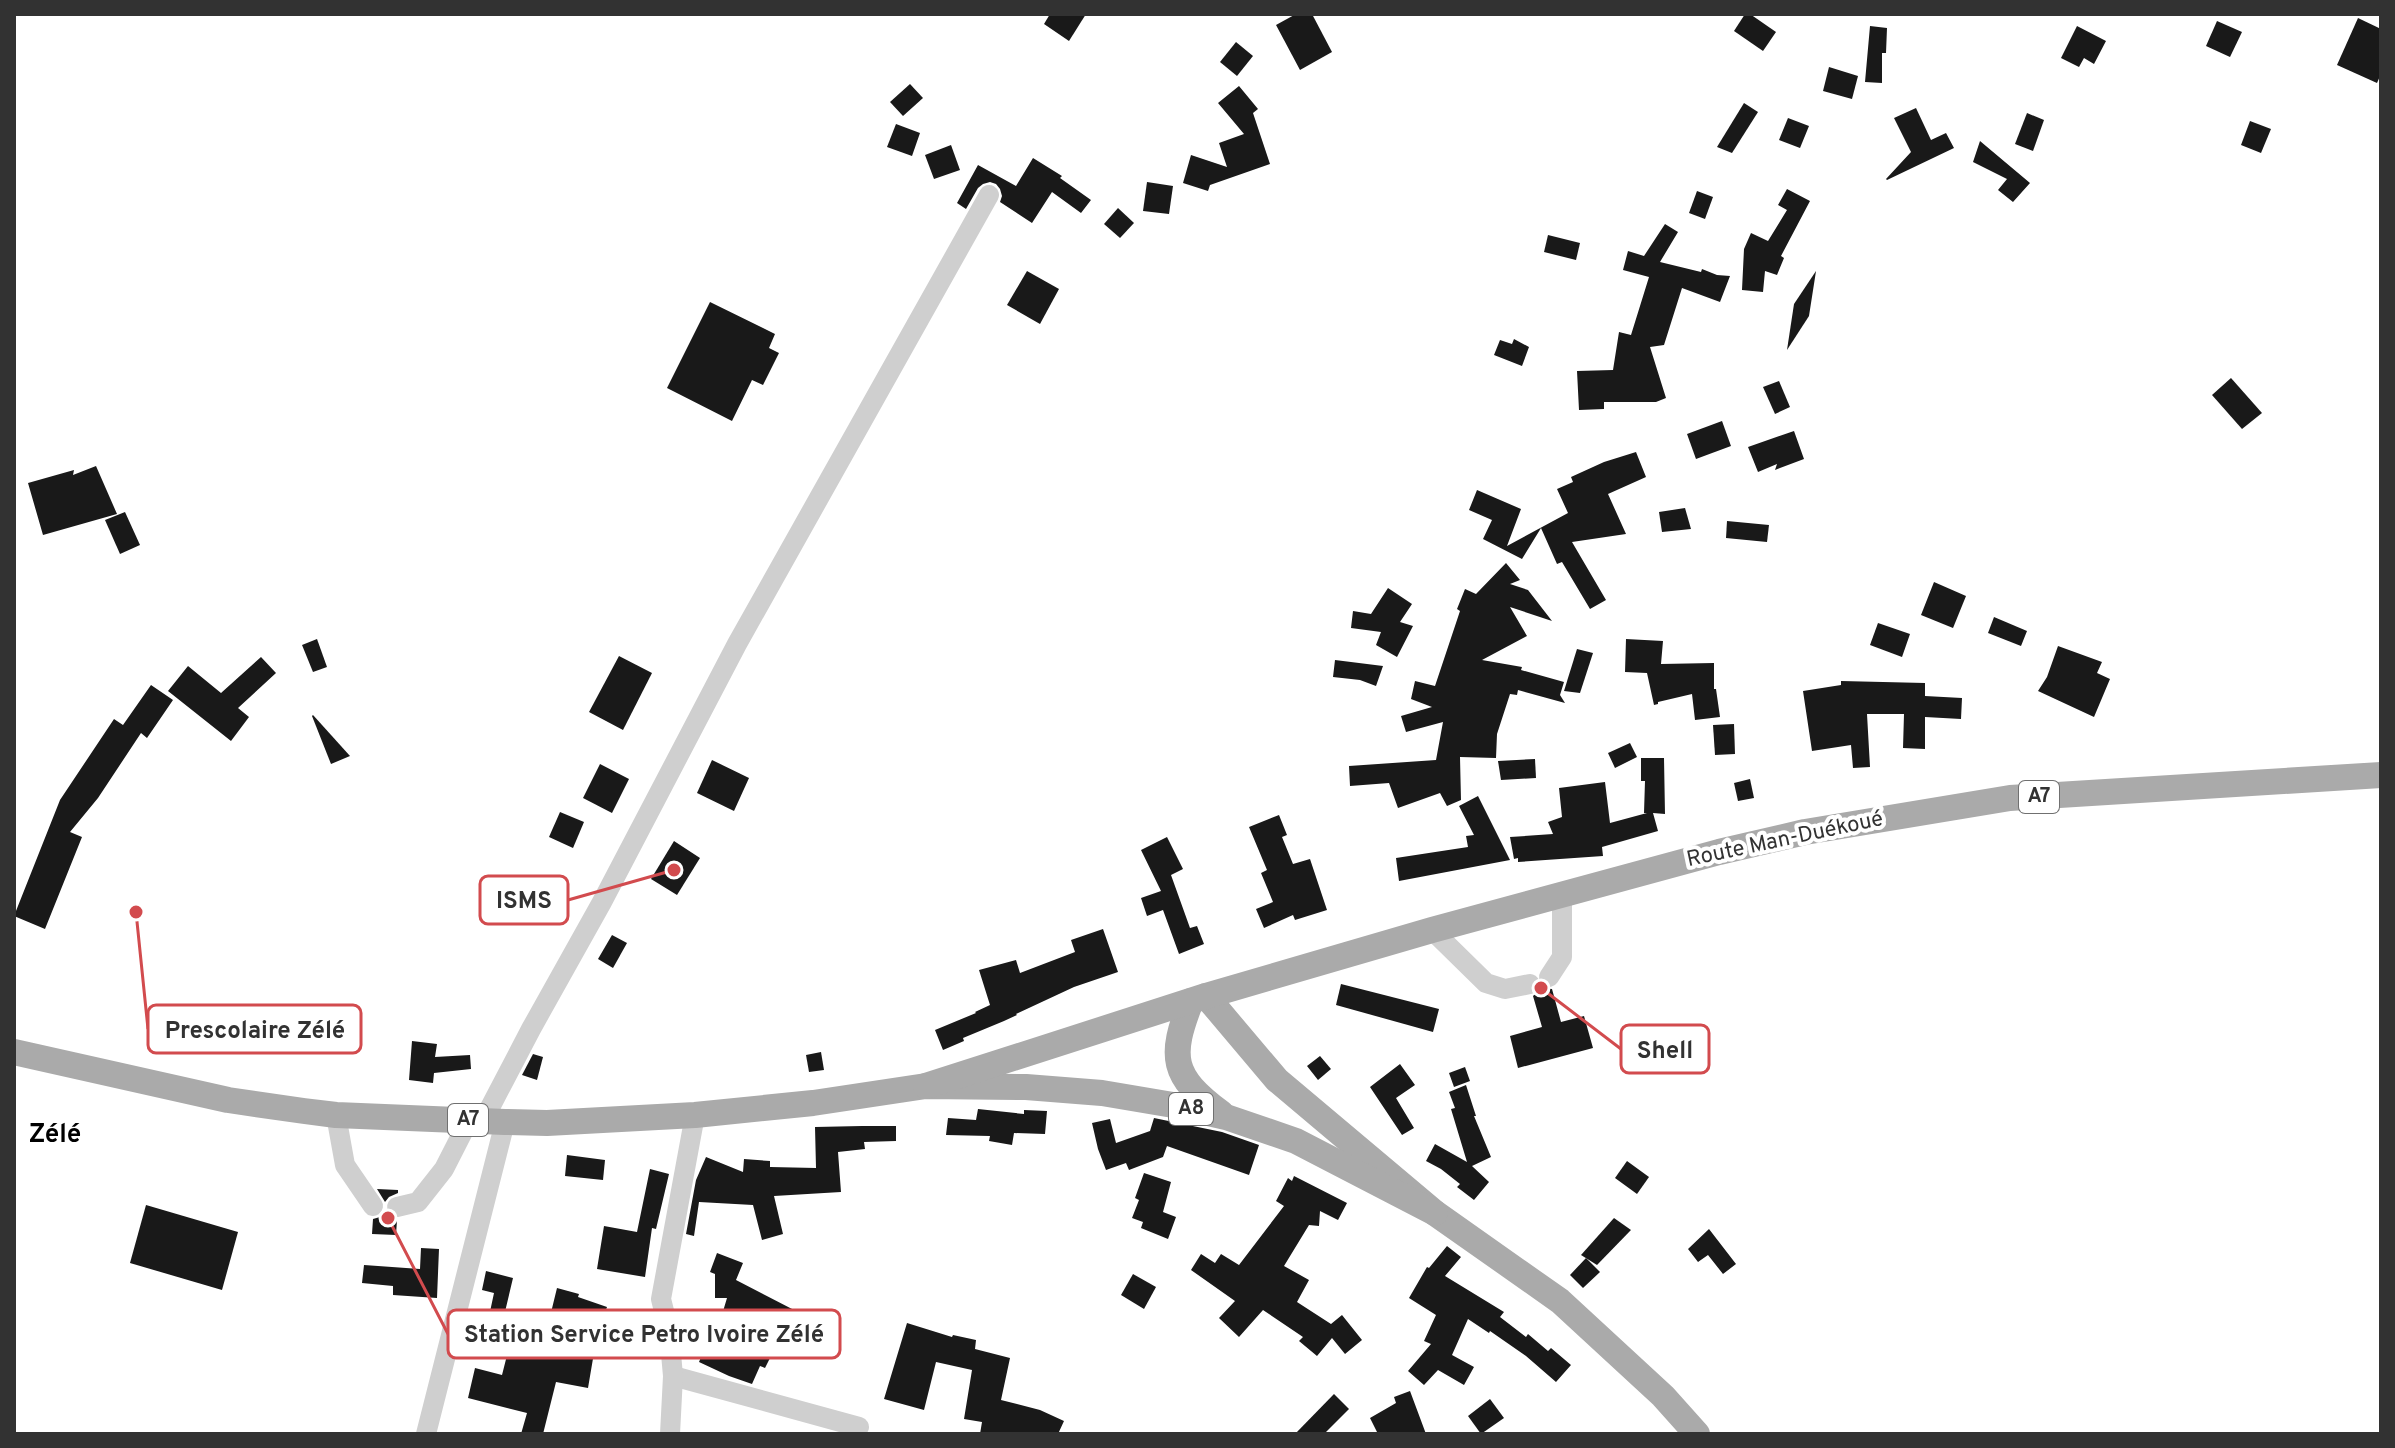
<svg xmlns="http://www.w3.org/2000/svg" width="2395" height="1448" font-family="Overpass,sans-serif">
	<rect width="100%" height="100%" fill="#fff"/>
	<g fill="#191919">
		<path d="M1050 14H1086L1069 41 1044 24Z"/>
		<path d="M1296 14H1312L1332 52 1300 70 1276 25Z"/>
		<path d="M1745 14H1750L1776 32 1763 51 1734 31Z"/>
		<path d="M2358 18 2381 29V74L2377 83 2337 65Z"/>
		<path d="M2217 21 2242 32 2230 57 2206 46Z"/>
		<path d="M1870 26 1887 28 1886 53H1882V83L1865 82Z"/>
		<path d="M2077 26 2106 41 2094 64 2084 58 2079 67 2061 58Z"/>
		<path d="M1236 42 1253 56 1237 76 1220 62Z"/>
		<path d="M1829 67 1858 76 1852 99 1823 91Z"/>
		<path d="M910 84 923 98 903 116 890 102Z"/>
		<path d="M1239 86 1258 109 1253 113 1270 164 1210 185 1208 191 1183 183 1191 155 1227 167 1219 143 1244 134 1218 103Z"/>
		<path d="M1744 103 1758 112 1732 153 1717 147Z"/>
		<path d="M1916 108 1931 140 1946 133 1954 148 1887 180 1886 179 1911 152 1894 118Z"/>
		<path d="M2027 113 2044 120 2033 151 2015 144Z"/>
		<path d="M1788 118 1809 126 1800 148 1779 140Z"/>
		<path d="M2250 121 2271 129 2261 153 2241 145Z"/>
		<path d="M896 124 920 133 912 156 887 147Z"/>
		<path d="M1980 141 2030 183 2013 202 1998 190 2007 179 1973 162Z"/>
		<path d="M951 145 960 170 934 179 925 155Z"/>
		<path d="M1033 158 1062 176 1060 178 1091 200 1081 213 1052 192 1032 223 1000 202 1002 196 1000 189 996 184 990 182 983 184 978 188 966 209 957 203 978 165 1016 186Z"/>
		<path d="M1147 182 1173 186 1169 214 1143 211Z"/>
		<path d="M1787 189 1810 201 1781 256 1784 258 1777 275 1765 271 1763 292 1742 290 1744 249 1751 233 1768 241 1787 210 1778 205Z"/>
		<path d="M1697 191 1713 197 1705 219 1689 213Z"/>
		<path d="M1118 208 1134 223 1120 238 1104 224Z"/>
		<path d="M1665 224 1678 232 1660 262 1701 272 1702 269 1717 275 1730 276 1720 302 1682 288 1664 345 1650 347 1666 398 1656 402H1604V409L1579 410 1577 371 1613 370 1619 332 1631 335 1649 277 1623 270 1628 251 1644 256Z"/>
		<path d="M1548 235 1580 243 1576 260 1544 252Z"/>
		<path d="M1027 271 1059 289 1040 324 1007 305Z"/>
		<path d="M1816 271 1809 316 1787 350 1794 304Z"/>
		<path d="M710 302 775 334 769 348 779 353 763 385 752 380 732 421 667 388Z"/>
		<path d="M1514 339 1529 347 1522 366 1494 355 1500 340 1512 344Z"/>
		<path d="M2231 378 2262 413 2242 429 2212 395Z"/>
		<path d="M1779 381 1790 407 1775 414 1763 387Z"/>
		<path d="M1722 421 1731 446 1696 459 1687 434Z"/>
		<path d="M1794 431 1804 459 1775 470 1777 464 1758 472 1748 447Z"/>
		<path d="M1636 452 1646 477 1608 494 1626 534 1572 542 1606 600 1590 609 1562 562 1557 564 1541 528 1522 559 1483 539 1492 520 1469 510 1477 490 1521 509 1507 546 1568 513 1557 489 1573 482 1571 477 1604 462Z"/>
		<path d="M96 466 117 514 43 535 28 483 74 470 73 475Z"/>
		<path d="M1685 508 1691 529 1662 532 1659 512Z"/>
		<path d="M125 512 140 545 120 554 105 520Z"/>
		<path d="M1727 521 1769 525 1767 542 1726 538Z"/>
		<path d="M1506 563 1520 580 1510 584 1528 590 1552 621 1510 607 1527 636 1482 660 1522 667 1521 670 1564 682 1560 695 1565 703 1518 690 1517 695 1510 694 1497 734 1496 758 1460 757 1461 800 1447 806 1440 793 1398 808 1389 783 1350 786 1349 766 1436 760 1443 722 1406 732 1401 716 1432 707 1411 699 1415 681 1435 686 1460 611 1457 609 1465 589 1476 594Z"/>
		<path d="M1934 582 1966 596 1953 628 1921 615Z"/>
		<path d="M1388 588 1412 604 1400 622 1413 626 1397 657 1376 645 1381 632 1351 628 1353 611 1371 614Z"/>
		<path d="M1994 617 2027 631 2021 646 1988 633Z"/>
		<path d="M1878 623 1910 634 1902 657 1870 645Z"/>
		<path d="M317 639 327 667 313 672 302 645Z"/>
		<path d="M1626 639 1663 641 1661 664 1714 663V689H1716L1720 717 1695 720 1692 694 1658 702V704L1654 705 1647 673 1625 672Z"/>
		<path d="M2058 646 2102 662 2097 673 2110 679 2094 717 2038 691 2047 677Z"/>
		<path d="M1577 649 1593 653 1580 693 1564 691Z"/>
		<path d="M619 656 652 673 623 730 589 712Z"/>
		<path d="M261 657 276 673 238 708 249 717 231 741 168 691 188 666 221 693Z"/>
		<path d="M1335 660 1383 666 1376 686 1360 680 1333 677Z"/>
		<path d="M1841 681 1925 683V696L1962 698 1961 719 1925 717V749L1903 748 1904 714H1867L1870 767 1853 768 1851 745 1812 751 1803 691 1841 685Z"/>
		<path d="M151 685 173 700 147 738 141 733 98 798 70 832 82 837 45 929 14 916 60 800 114 719 123 725Z"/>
		<path d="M313 715 350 756 331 764 312 716Z"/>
		<path d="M1734 724 1735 754 1715 755 1713 725Z"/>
		<path d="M1630 743 1637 757 1615 768 1608 753Z"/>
		<path d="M1641 758H1664L1665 814 1653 813 1658 831 1602 847 1603 856 1518 862V858L1514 859 1510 837 1553 834 1548 822 1562 817 1559 788 1605 782 1610 823 1647 813H1644L1645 781H1641Z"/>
		<path d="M1535 759 1536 778 1501 780 1498 761Z"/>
		<path d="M712 760 749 778 734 811 697 793Z"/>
		<path d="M600 764 629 779 612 813 583 798Z"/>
		<path d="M1750 779 1754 798 1738 801 1734 783Z"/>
		<path d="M1478 796 1510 860 1399 881 1396 858 1468 847 1466 836 1474 835 1459 806Z"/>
		<path d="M560 812 584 822 573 848 549 837Z"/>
		<path d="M1279 815 1287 835 1282 837 1293 864 1310 859 1327 910 1295 920 1293 915 1264 928 1256 909 1273 902 1261 873 1267 870 1249 827Z"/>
		<path d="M1167 837 1183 869 1171 875 1190 928 1197 926 1204 944 1179 954 1163 910 1147 916 1141 898 1161 891 1141 850Z"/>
		<path d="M674 841 700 858 677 895 651 879Z"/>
		<path d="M1103 929 1118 972 1074 987 1016 1014 1017 1015 1004 1021 963 1038 964 1041 943 1050 935 1030 976 1013 975 1012 990 1005 979 970 1016 960 1020 973 1075 952 1071 940Z"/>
		<path d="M612 935 627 943 613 968 598 959Z"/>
		<path d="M1341 984 1439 1009 1433 1032 1336 1005Z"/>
		<path d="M1542 988 1552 989 1561 1022 1584 1016 1593 1048 1518 1068 1510 1036 1542 1027 1533 996Z"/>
		<path d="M412 1041 437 1044 435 1057 470 1055 471 1069 434 1073 433 1083 409 1080Z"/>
		<path d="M821 1052 824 1070 809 1072 806 1055Z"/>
		<path d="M533 1054 543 1057 537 1080 522 1075Z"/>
		<path d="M1320 1056 1331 1069 1318 1080 1307 1066Z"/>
		<path d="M1400 1064 1415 1085 1396 1098 1414 1128 1402 1135 1370 1087Z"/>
		<path d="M1465 1067 1470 1081 1454 1087 1449 1073Z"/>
		<path d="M1466 1085 1476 1116H1474L1491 1157 1472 1166 1489 1182 1474 1200 1457 1187 1460 1184 1441 1169 1426 1161 1435 1144 1467 1162 1451 1109 1455 1108 1449 1092Z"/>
		<path d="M978 1109 1024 1114V1110L1047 1111 1045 1134 1014 1133 1012 1145 989 1141 990 1136 946 1135 948 1118 976 1120Z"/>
		<path d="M1154 1118 1222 1132 1259 1145 1249 1175 1167 1146 1163 1157 1129 1170 1126 1163 1106 1170 1098 1149 1092 1123 1110 1119 1116 1143 1150 1131Z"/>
		<path d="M862 1126H896V1141L864 1142 865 1149 838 1152 841 1192 774 1196 783 1234 762 1240 753 1205 699 1202 694 1236 686 1234 696 1180 706 1157 743 1172 744 1159 770 1161V1167L816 1168 815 1127Z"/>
		<path d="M567 1155 605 1160 603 1180 565 1176Z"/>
		<path d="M1627 1161 1649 1177 1637 1194 1615 1178Z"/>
		<path d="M650 1169 669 1174 656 1229 652 1228 645 1277 597 1269 604 1226 637 1232Z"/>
		<path d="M1144 1173 1171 1182 1163 1212 1176 1217 1168 1239 1141 1228 1143 1222 1132 1218 1139 1200 1135 1198Z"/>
		<path d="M1294 1176 1347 1203 1338 1220 1320 1211 1319 1226 1309 1225 1284 1266 1309 1280 1297 1302 1331 1324 1342 1315 1362 1340 1345 1354 1332 1338 1317 1356 1299 1341 1303 1337 1263 1310 1239 1337 1219 1318 1235 1301 1191 1270 1201 1254 1215 1263 1221 1254 1239 1265 1284 1206 1276 1201 1288 1178 1292 1181Z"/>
		<path d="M377 1189 398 1190V1193L389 1197 385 1202Z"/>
		<path d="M146 1205 238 1232 222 1290 130 1263Z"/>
		<path d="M385 1211 388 1216 397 1220 396 1235 372 1234 373 1219 380 1217Z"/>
		<path d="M1614 1218 1631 1230 1597 1265 1581 1255Z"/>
		<path d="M1709 1229 1736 1264 1723 1274 1708 1255 1698 1262 1688 1249Z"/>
		<path d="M1447 1246 1461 1257 1445 1276 1504 1312 1500 1317 1526 1337 1528 1334 1548 1351 1551 1348 1571 1365 1556 1382 1526 1356 1490 1331 1489 1333 1468 1319 1452 1355 1474 1367 1464 1385 1438 1370 1424 1385 1408 1371 1431 1344 1424 1341 1436 1315 1409 1298 1427 1267 1429 1268Z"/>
		<path d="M421 1248 439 1249 437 1298 393 1295V1286L362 1283 364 1265 420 1269Z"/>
		<path d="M717 1253 743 1263 736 1280 794 1310 765 1368 760 1366 752 1384 729 1376 699 1362 706 1345 712 1348 727 1298H715V1274L710 1272Z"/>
		<path d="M1586 1258 1600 1272 1583 1288 1570 1275Z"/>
		<path d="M486 1271 513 1278 504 1316 514 1319 510 1338 485 1335 494 1293 482 1290Z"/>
		<path d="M1133 1274 1156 1287 1144 1309 1121 1295Z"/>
		<path d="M557 1288 579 1294 578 1297 607 1307 597 1335 588 1388 556 1382 543 1434H521L527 1413 468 1398 475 1368 502 1375 515 1324 546 1333Z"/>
		<path d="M907 1323 952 1337 953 1335 976 1340 975 1349 1010 1358 1001 1400 1040 1410 1064 1421 1058 1434H980L982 1422 964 1419 972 1370 936 1362 924 1410 884 1399Z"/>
		<path d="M1410 1391 1426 1434H1378L1370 1418 1396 1403 1394 1397Z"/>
		<path d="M1334 1394 1349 1409 1324 1434H1295Z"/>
		<path d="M1490 1399 1504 1418 1481 1434 1468 1416Z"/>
	</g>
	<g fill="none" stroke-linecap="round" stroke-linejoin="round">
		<g stroke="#cfcfcf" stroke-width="20">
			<path d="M1432 930 1486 983 1505 989 1530 984"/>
			<path d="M1549 977 1562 957V896"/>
			<path d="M336 1115 345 1165 373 1206"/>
			<path d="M483 1121 531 1029 602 902 737 644 989 195"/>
			<path d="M397 1207 418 1202 444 1169 469 1120"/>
			<path d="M673 1376 859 1427"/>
			<path d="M426 1434 505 1122"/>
			<path d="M670 1434 673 1376 669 1331 661 1299 695 1115"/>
		</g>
		<g stroke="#aaa" stroke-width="26">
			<path d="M1206 996 1277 1080 1435 1213 1560 1301 1663 1396 1697 1434"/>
			<path d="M1191 1001C1169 1057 1171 1076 1221 1113"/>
			<path d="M14 1052 228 1100 304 1111 336 1115 505 1122 547 1123 695 1115 813 1103 926 1086 1026 1087 1102 1093 1173 1105 1226 1117 1296 1141 1435 1213"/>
			<path d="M926 1086 1206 996 1432 930 1719 852 1805 832 2010 798 2381 775"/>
		</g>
	</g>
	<g text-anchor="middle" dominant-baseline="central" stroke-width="8" stroke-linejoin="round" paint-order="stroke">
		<g fill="#fff" stroke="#707070" stroke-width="2">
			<rect x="2019" y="781" width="40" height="32" rx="6"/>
			<rect x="1169" y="1093" width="44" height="32" rx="6"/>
			<rect x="448" y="1104" width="40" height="32" rx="6"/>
		</g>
		<g font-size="20" font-weight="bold" fill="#323232">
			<text x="2039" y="797">A7</text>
			<text x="1191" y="1109">A8</text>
			<text x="468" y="1120">A7</text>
		</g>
		<g font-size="22" fill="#323232" stroke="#fff">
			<text transform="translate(1785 840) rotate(-12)">Route Man-Duékoué</text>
		</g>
		<g font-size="26" font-weight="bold" fill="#000" stroke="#fff">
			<text x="55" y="1135">Zélé</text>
		</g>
	</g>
	<path fill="none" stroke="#d24b4e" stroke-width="3" d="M674 870L568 900M136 912L148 1029M1541 988L1621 1049M388 1218L448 1334"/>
	<g fill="#d24b4e" stroke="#fff" stroke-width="3">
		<circle cx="674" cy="870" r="8"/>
		<circle cx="136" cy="912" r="8"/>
		<circle cx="1541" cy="988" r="8"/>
		<circle cx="388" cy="1218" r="8"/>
	</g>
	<g fill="#fff" stroke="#d24b4e" stroke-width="3">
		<rect x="480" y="876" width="88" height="48" rx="8"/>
		<rect x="148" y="1005" width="213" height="48" rx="8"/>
		<rect x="1621" y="1025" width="88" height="48" rx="8"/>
		<rect x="448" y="1310" width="392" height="48" rx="8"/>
	</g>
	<g font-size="24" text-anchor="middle" font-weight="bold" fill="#323232">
		<text x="524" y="908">ISMS</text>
		<text x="255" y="1038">Prescolaire Zélé</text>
		<text x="1665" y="1058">Shell</text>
		<text x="644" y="1342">Station Service Petro Ivoire Zélé</text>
	</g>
	<rect width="2395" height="1448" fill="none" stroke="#323232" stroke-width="32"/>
</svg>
